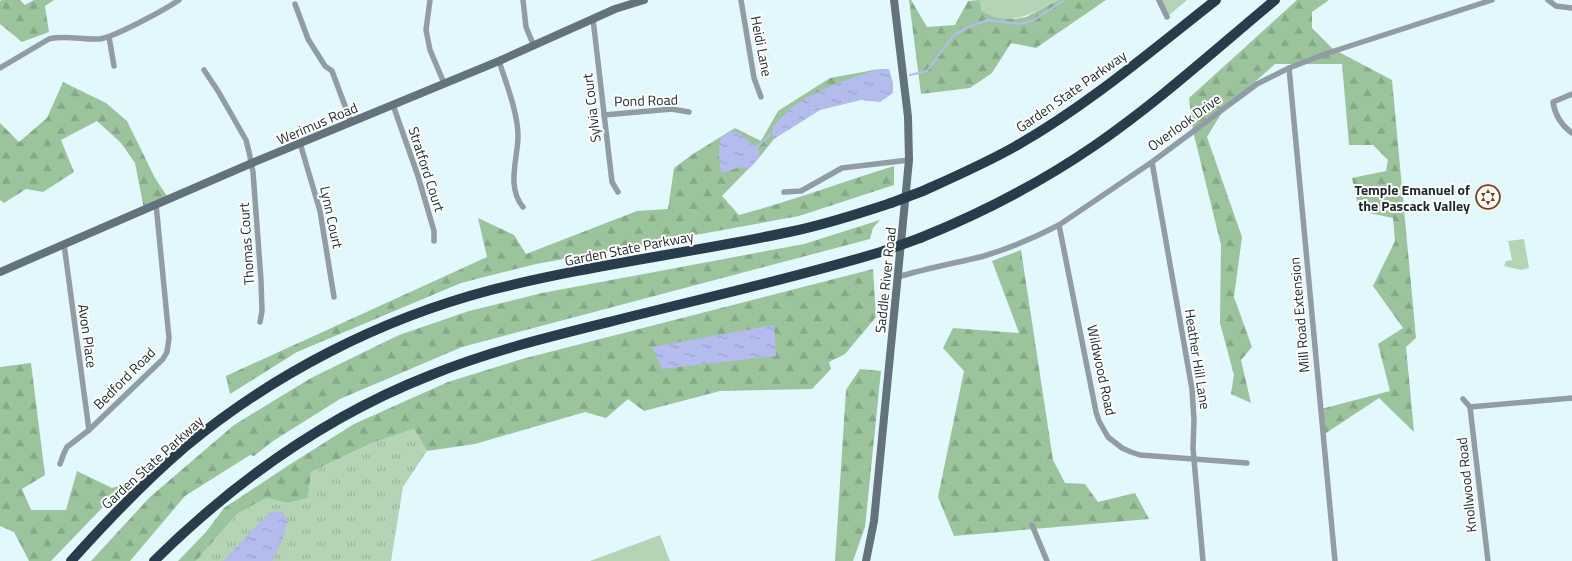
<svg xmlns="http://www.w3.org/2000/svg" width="1572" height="561" font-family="'Titillium Web',sans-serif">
	<defs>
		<pattern id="grass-tufts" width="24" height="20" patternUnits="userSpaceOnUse" patternTransform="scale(1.25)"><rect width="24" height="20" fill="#b5d4b6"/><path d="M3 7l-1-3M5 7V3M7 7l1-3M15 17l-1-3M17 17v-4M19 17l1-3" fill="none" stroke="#9bb69d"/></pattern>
		<pattern id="forest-firs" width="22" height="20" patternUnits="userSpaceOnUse" patternTransform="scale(1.25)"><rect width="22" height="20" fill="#9bc49d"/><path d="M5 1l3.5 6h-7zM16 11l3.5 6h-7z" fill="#85a887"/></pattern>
		<pattern id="water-ripples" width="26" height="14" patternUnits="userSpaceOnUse" patternTransform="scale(1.25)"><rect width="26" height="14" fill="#b4bced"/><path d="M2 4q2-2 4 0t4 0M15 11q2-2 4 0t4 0" fill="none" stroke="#9aa2cb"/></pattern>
	</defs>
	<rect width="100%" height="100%" fill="#e3f8fc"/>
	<path fill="url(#grass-tufts)" d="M414 429 427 451 403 487 391 561H196L237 514 266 498 288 503 308 498 311 472 372 443Z"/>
	<g fill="url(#forest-firs)">
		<path d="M2 0H20L25 5 34 0H54L45 6 49 32 22 42 0 24V1Z"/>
		<path d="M909 0H911L927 27 955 25 968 1 980 0 982 11 1015 19 1026 17 1058 0H1106L1036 48 1011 43 992 73 970 88 921 94Z"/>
		<path d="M1297 0H1329L1312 12V28L1333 49 1392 80 1416 338 1406 347 1414 432 1379 398 1323 435 1321 409 1390 391 1378 344 1403 328 1373 286 1395 241 1393 218 1359 211 1352 178 1386 171 1388 160 1373 145H1349L1342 64H1275L1224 109 1207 137 1242 237 1234 297 1252 347 1241 360 1251 403 1231 394 1234 375 1220 323 1221 245 1193 131 1189 98Z"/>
		<path d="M879 69 854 78 773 127 774 139 758 159 722 196 739 215C792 201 842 182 894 166V185L799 216 536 264 461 283 297 352 230 394 226 376 487 257 478 218 514 235 526 254 637 211 668 209 674 168 693 154 735 128 761 141 778 111 830 78Z"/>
		<path d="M63 82 106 103 127 121 155 178 169 199 144 209 135 163 121 143 97 121 61 140 74 172 43 192 26 189 4 203 0 200V123L19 142 47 118Z"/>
		<path d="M880 220 873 228 870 239 462 347 340 399 273 441 254 456 250 455 185 496 130 561H91L150 497 234 425 311 378 399 335 469 311 542 293 804 244Z"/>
		<path d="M1021 250 1053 460 1065 483 1085 484 1098 502 1135 493 1149 519 954 536 938 497 964 371 943 348 953 328 1019 333 992 261Z"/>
		<path d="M873 269 876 317 845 354 829 362 831 369 812 389 720 391 644 411 628 399 606 418 585 412 475 444 427 451 414 429 372 443 311 472 308 498 288 503 266 498 237 514 196 561H178L206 532 224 508 289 465 354 424 448 382 522 359Z"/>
		<path d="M31 363 45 475 22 489 31 510H66L77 471 112 488 125 484 51 561H29L14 532 0 526V367Z"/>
		<path d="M860 369 881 371 865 527 853 561H835L846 390Z"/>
	</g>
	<g fill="#b5d4b6">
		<path d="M980 0H1058C1032 13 1010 29 982 11Z"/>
		<path d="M1156 0H1187L1168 16 1159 7Z"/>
		<path d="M1524 239 1529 268 1521 270 1504 266 1506 261 1512 260 1508 241Z"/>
		<path d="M660 535 670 561H590Z"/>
	</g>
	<g fill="url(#water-ripples)">
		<path d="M879 69H889L893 83V93L880 102 861 100 820 110 774 139 773 127C802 91 837 84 879 69Z"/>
		<path d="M733 131C741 133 741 135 747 140 750 143 755 145 757 148 764 155 754 164 749 169L740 167 722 173C718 162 718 148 721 137Z"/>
		<path d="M774 325 776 356 662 369 652 347Z"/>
		<path d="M275 511 283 512 288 521 282 541 272 561H223L267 515Z"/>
	</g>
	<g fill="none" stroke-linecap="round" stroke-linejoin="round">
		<g stroke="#b4bced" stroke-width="2">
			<path d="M910 75 927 71 954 35 969 27 987 20 1019 24 1034 20 1064 0"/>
			<path d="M756 148 774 131"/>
		</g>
		<g stroke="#929ca5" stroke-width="5.5">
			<path d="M430 0 426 30 430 50 444 83"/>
			<path d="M523 0 526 27 533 44"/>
			<path d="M741 0 754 78 761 97"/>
			<path d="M1159 0 1167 17"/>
			<path d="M1548 0 1556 6 1572 8"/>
			<path d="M295 4 308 39 325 66 332 71 351 122"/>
			<path d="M593 19 612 182 618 192"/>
			<path d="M109 37 114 66"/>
			<path d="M499 61C506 83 518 113 518 136 518 158 506 187 523 207"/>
			<path d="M0 68 49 39C66 35 82 40 99 39 113 38 166 9 179 0"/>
			<path d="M1289 68 1335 561"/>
			<path d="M204 70 218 91 246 140 249 152 253 172 261 280 262 311 260 322"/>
			<path d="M1572 94 1553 102C1555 116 1561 125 1572 133"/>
			<path d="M393 105 418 176 434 231V241"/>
			<path d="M604 115 672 109 689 112"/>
			<path d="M300 143 320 211 334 297"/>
			<path d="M1152 162 1192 389 1194 420 1193 448 1203 561"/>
			<path d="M784 192 801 191 842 168 909 160"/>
			<path d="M1059 225 1096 412 1099 421 1108 437 1122 448 1131 452 1140 455 1247 463"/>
			<path d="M64 244 89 430"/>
			<path d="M898 277C927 268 956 263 984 256 1010 248 1036 237 1059 225L1152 162 1257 84 1289 68 1325 54 1492 0"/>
			<path d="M1463 399 1470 407 1572 398"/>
			<path d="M1470 407 1488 561"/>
			<path d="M60 464 64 453 67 447 89 430 163 359 167 352 169 338 156 204"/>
			<path d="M1032 525 1047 561"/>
		</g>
		<g stroke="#64727e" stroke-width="8">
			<path d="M0 272 252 163 499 61 615 9 644 0"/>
			<path d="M866 561 874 521 909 160 908 117 894 0"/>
		</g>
		<g stroke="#293c4c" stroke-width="10">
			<path d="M923 191C954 177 986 163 1016 146 1088 105 1151 51 1216 0"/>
			<path d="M920 238C982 213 1040 183 1094 146 1158 102 1216 49 1275 0"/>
			<path d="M71 561C107 521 144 482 185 447 273 374 380 319 491 290 589 265 690 253 789 232 824 225 858 214 891 203"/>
			<path d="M154 561C234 482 326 416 431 375 490 351 552 336 613 321 704 298 795 278 884 251"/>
		</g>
		<g stroke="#293c4c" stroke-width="10">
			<path d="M891 203 923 191"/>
			<path d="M884 251 920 238"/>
		</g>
	</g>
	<defs>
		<g id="synagogue-ring" transform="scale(1.25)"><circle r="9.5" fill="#fff" stroke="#843f16" stroke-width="1.5"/><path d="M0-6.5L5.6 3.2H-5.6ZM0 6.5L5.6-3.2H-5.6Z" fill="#843f16"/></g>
	</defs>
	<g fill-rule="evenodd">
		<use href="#synagogue-ring" x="1488" y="197"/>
	</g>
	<g text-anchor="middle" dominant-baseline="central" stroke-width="4" stroke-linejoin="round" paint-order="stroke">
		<g font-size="14" fill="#1b292b" stroke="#fff">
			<text transform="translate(762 46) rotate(79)">Heidi Lane</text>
			<text transform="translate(1071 91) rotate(-35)">Garden State Parkway</text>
			<text transform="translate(646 100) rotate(-2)">Pond Road</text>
			<text transform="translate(591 108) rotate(-97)">Sylvia Court</text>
			<text transform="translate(1184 122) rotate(-36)">Overlook Drive</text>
			<text transform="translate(317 123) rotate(-23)">Werimus Road</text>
			<text transform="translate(427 169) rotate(72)">Stratford Court</text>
			<text transform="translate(332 217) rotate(78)">Lynn Court</text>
			<text transform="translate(246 244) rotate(-94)">Thomas Court</text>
			<text transform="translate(629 248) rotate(-11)">Garden State Parkway</text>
			<text transform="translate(885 280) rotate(-84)">Saddle River Road</text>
			<text transform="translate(1299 315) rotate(-95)">Mill Road Extension</text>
			<text transform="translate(88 336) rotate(82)">Avon Place</text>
			<text transform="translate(1198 359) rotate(81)">Heather Hill Lane</text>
			<text transform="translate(1102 370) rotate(78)">Wildwood Road</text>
			<text transform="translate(124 378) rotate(-45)">Bedford Road</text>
			<text transform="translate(152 462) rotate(-42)">Garden State Parkway</text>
			<text transform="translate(1466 485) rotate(-96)">Knollwood Road</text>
		</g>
		<g font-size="14" font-weight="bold" fill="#1b292b" stroke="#fff" text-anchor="end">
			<text x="1470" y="189">Temple Emanuel of<tspan x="1470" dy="16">the Pascack Valley</tspan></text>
		</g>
	</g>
</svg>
